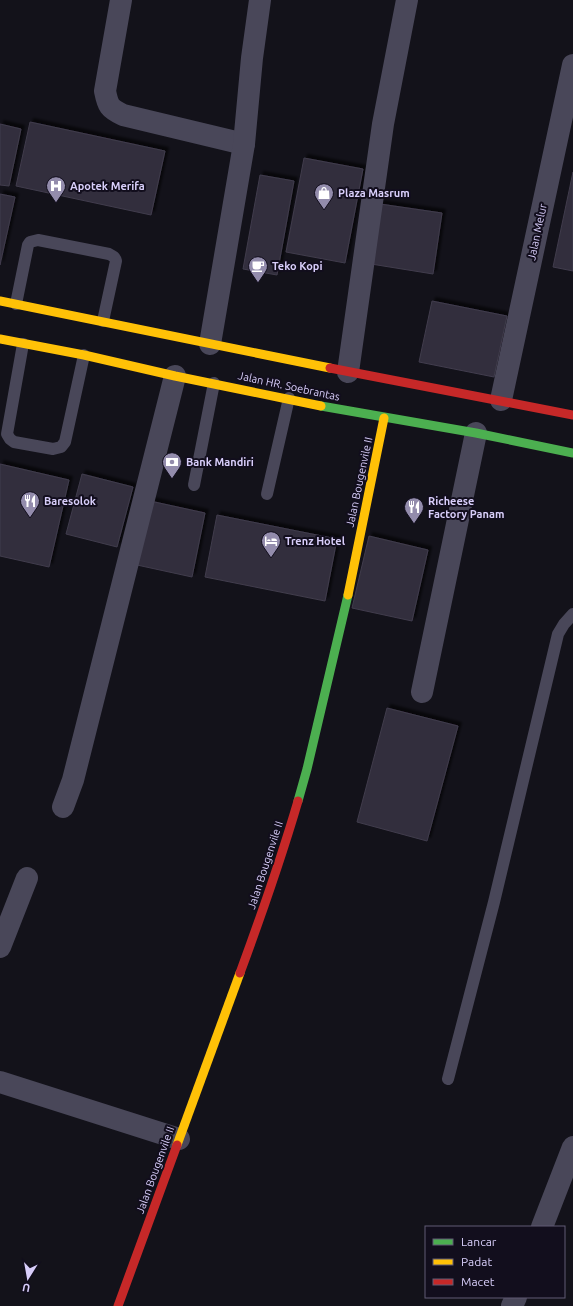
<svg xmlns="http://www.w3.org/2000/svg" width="573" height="1306" viewBox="0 0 573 1306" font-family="Ubuntu,sans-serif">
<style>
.building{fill:#322f3c;stroke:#413c4d;filter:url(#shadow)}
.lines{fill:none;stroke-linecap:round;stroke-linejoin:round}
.lane{stroke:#494759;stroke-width:12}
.street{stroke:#494759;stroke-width:22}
.fast{stroke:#4caf50;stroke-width:9}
.slow{stroke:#ffc107;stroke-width:9}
.jam{stroke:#c62828;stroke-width:9}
.labels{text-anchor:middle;stroke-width:4;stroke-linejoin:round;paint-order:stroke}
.poi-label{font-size:11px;font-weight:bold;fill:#d8cefa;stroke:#120e1d;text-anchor:start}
.street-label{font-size:11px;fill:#d8cefa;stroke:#120e1d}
</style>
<defs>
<filter id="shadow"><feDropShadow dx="3.5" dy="-3.5" stdDeviation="1" flood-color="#0009"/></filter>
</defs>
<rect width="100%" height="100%" fill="#13121a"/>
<g class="building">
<path d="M30 122 165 151 151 215 16 186Z"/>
<path d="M0 124 21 129 9 186 0 185Z"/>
<path d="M304 158 363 169 345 263 286 252Z"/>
<path d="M573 172V271L553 267Z"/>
<path d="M260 175 294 181 277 275 243 269Z"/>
<path d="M0 194 15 197 0 265Z"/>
<path d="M380 204 442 213 433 274 371 264Z"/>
<path d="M432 301 507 316 494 377 419 362Z"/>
<path d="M0 464 69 480 49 567 0 556Z"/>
<path d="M82 474 133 487 117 547 66 534Z"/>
<path d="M150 501 205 513 192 577 137 565Z"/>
<path d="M217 515 337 539 325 601 205 577Z"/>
<path d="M369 536 428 550 412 621 352 608Z"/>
<path d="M387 708 458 726 427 841 357 822Z"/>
</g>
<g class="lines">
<g class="lane">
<path d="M16 304 28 245 30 242 38 240 109 254C113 256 115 257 116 261L103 321"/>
<path d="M23 344 7 434 10 439 14 442 53 449 61 447 65 442 84 355"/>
<path d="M194 485 214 383"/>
<path d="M267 494 289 398"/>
<path d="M448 1079 494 902 558 634 564 624 573 614"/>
</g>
<g class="street">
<path d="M121 0 105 91C108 106 109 108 123 115L244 144"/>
<path d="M210 344 244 144 252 58 260 0"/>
<path d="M348 372 383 124 407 0"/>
<path d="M501 400 573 65"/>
<path d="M422 692 476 433"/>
<path d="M63 807 73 780 175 376"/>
<path d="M0 947 27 878"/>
<path d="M0 1082 179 1139"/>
<path d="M542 1227 573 1147"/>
<path d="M512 1306 516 1297"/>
</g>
<g class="fast">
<path d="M321 406 476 433 573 453"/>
<path d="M298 801 307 769 348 595"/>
</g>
<g class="slow">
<path d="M0 301 330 368"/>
<path d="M0 339 84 355 175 376 321 406"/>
<path d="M348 595 384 418"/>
<path d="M177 1145 240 973"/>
</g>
<g class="jam">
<path d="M330 368 573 415"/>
<path d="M240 973C261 916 281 859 298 801"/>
<path d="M118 1306 177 1145"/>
</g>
</g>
<defs>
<g id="hospital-pin" transform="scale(1)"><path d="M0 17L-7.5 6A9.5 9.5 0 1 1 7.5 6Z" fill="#938cac" stroke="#120e1d"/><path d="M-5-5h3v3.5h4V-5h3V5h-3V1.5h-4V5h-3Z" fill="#fff"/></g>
<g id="shop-pin" transform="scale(1)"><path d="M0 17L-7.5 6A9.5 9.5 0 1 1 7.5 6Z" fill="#938cac" stroke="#120e1d"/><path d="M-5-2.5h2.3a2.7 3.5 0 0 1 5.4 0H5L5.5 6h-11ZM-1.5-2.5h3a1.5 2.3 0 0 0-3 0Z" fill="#fff"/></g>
<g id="cafe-pin" transform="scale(1)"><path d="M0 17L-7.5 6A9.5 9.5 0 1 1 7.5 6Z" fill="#938cac" stroke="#120e1d"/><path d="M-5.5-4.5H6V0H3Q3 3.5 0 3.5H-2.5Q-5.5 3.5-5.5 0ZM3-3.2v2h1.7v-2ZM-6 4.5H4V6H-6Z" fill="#fff"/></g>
<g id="bank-pin" transform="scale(1)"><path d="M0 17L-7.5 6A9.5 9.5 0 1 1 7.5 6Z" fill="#938cac" stroke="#120e1d"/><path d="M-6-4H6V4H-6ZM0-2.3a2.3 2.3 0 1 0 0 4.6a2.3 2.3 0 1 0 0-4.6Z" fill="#fff"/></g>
<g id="restaurant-pin" transform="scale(1)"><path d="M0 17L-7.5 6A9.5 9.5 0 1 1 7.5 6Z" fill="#938cac" stroke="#120e1d"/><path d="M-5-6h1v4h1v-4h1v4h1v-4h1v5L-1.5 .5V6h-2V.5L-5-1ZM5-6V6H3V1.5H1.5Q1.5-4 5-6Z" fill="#fff"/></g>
<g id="hotel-pin" transform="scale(1)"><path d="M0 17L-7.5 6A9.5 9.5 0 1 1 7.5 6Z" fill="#938cac" stroke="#120e1d"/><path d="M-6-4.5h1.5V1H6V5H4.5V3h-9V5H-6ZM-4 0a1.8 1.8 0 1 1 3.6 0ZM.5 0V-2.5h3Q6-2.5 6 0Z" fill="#fff"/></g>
</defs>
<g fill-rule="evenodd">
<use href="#hospital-pin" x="56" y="186"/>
<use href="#shop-pin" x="324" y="193"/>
<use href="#cafe-pin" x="258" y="266"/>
<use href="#bank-pin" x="172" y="462"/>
<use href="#restaurant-pin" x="30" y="501"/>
<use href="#restaurant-pin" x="414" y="507"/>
<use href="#hotel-pin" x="271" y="541"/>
</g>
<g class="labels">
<g class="poi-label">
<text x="70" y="190">Apotek Merifa</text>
<text x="338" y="197">Plaza Masrum</text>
<text x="272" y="270">Teko Kopi</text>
<text x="186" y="466">Bank Mandiri</text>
<text x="44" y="505">Baresolok</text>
<text x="428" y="505">Richeese<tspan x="428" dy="13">Factory Panam</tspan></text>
<text x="285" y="545">Trenz Hotel</text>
</g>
<g class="street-label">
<text transform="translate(537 232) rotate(-78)" y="4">Jalan Melur</text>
<text transform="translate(289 386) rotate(12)" y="4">Jalan HR. Soebrantas</text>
<text transform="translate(359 482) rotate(-78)" y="4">Jalan Bougenvile II</text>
<text transform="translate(265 865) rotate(-72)" y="4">Jalan Bougenvile II</text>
<text transform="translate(155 1170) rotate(-70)" y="4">Jalan Bougenvile II</text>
</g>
</g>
<rect x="425" y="1226" width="140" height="72" fill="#120e1d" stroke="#615b75"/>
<rect x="433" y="1239" width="20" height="6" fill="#4caf50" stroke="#615b75"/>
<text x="461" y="1246" font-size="12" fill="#d8cefa">Lancar</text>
<rect x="433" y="1259" width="20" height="6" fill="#ffc107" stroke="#615b75"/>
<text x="461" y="1266" font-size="12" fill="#d8cefa">Padat</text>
<rect x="433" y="1279" width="20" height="6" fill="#c62828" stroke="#615b75"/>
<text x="461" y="1286" font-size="12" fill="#d8cefa">Macet</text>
<g transform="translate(28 1278) rotate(191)" stroke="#120e1d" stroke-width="3" paint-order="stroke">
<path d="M0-3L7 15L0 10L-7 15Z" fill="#d8cefa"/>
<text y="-6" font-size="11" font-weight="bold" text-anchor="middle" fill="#d8cefa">U</text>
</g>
</svg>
